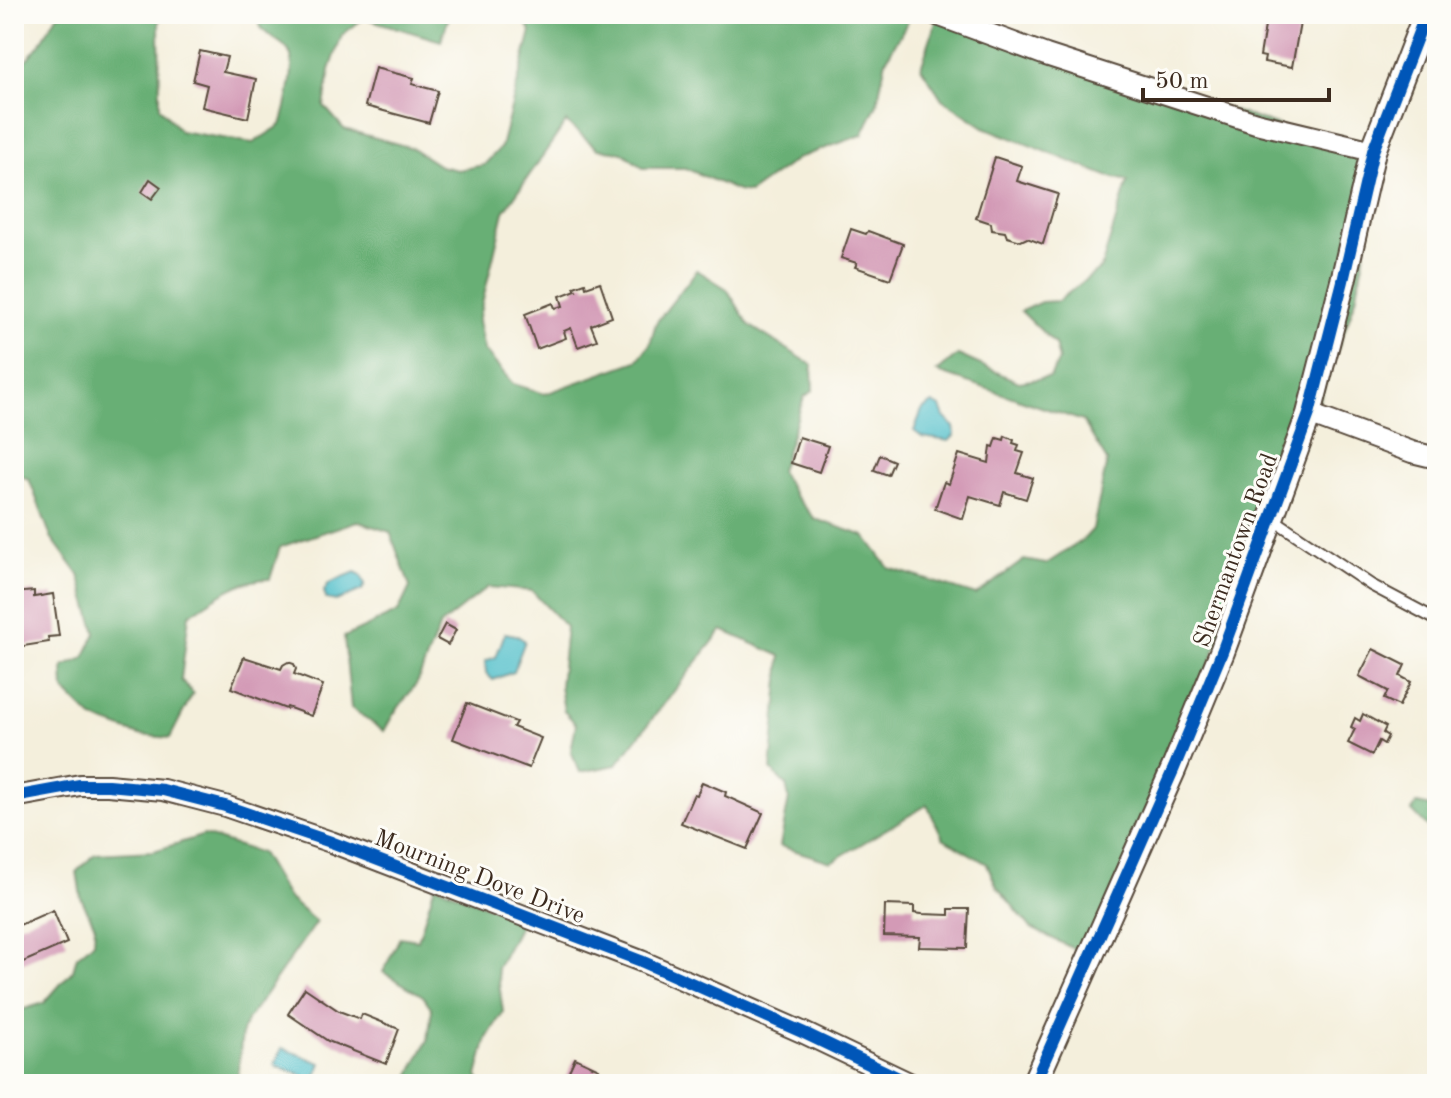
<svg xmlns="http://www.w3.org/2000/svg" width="1451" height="1098" viewBox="0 0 1451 1098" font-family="'Old Standard TT',serif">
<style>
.forest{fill:#67af75;stroke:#516c4a;stroke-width:2}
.water{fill:#53c0cb;stroke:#477574;stroke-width:2}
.building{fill:#d39ab6}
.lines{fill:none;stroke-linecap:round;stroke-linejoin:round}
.service-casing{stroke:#57483a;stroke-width:14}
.minor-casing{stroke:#57483a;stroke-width:24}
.tertiary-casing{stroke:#57483a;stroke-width:28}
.service{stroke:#fff;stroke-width:10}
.minor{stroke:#fff;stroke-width:20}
.tertiary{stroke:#fff;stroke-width:24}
.cycleway-casing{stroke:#fdfcf7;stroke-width:17}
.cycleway{stroke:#0057b8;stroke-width:12}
.labels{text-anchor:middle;stroke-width:6;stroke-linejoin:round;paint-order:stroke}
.street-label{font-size:24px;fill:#3b2a1e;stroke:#fdfcf7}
</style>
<rect width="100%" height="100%" fill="#fdfcf7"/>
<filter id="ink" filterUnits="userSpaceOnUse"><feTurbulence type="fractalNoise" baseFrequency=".0125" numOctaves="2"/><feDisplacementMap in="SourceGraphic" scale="16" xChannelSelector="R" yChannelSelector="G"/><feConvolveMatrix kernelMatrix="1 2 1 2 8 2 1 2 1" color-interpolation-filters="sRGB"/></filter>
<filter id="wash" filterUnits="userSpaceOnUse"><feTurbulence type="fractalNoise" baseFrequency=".006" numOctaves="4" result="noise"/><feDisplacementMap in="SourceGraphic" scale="32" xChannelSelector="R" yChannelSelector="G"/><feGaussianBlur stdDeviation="1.8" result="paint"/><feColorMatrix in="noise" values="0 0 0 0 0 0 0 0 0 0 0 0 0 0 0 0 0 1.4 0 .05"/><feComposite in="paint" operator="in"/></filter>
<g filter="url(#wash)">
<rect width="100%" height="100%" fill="#f4efdc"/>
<g class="forest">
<path d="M58 14H161L159 22 160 107 180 131 253 143 281 125C286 110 295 70 291 56 285 37 255 38 259 14H450L441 41 364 18 342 35 330 70 324 106 344 129 412 148 440 166 458 170 484 165 501 147 531 31 519 14H912L886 60 877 104 862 135 798 158 749 193 738 191 685 168H643L622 152 598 149 566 122 504 212 478 321 484 350 513 384 545 394 637 361 650 344 656 323 697 270 727 289 749 325 812 365 813 391 804 397 780 471 795 496 815 519 865 536 889 568 976 595 1024 560 1046 564 1083 540 1093 529 1107 461 1083 421 937 372 958 355 1019 382 1050 377 1059 360 1055 344 1021 311 1041 302 1058 301 1101 268 1128 181 1107 176 984 127 942 99 921 67 938 16 1382 159 1356 299 1319 401 1088 956 1031 928 997 887 987 864 943 838 927 805 831 862 780 846 789 798 786 785 771 770 781 656 722 630 616 765 580 772 571 751 576 724 564 711 560 686 566 627 532 591 488 587 440 625 417 683 393 715 384 731 351 708 344 637 398 612 410 587 390 532 357 521 280 547 270 579C239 579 214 598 189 615L181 680 193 693 170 738 139 735 92 718 64 690 63 667 84 658 96 633 79 575 51 537 29 479 14 474V65H22L40 44Z"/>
<path d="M1417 804 1437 808V837L1412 811Z"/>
<path d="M204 835 261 853 287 897 316 922 246 1022 242 1032 237 1084H14V1012L44 1003 73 970 77 956 94 942 95 926 81 898 77 871 95 854 154 851Z"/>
<path d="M435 885 522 920 497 968 503 1012 487 1038 477 1076 481 1084H405L428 1040 432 1009 423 996 383 972 400 937 418 940Z"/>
</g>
<g class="water">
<path d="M933 403 940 407 944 417 954 427 955 435 949 441 922 437 914 431 922 410Z"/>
<path d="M355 572 361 575 365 584 362 590 336 601 326 599 324 591 329 583Z"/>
<path d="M505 633 516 635 525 641 513 672 493 680 486 673 485 661 496 657Z"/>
<path d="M282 1048 321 1063 314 1080 275 1065Z"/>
</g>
<g id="blocks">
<g class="building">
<path d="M1261 14H1292L1290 21 1300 23 1292 67 1264 62 1265 57 1260 56 1266 20 1260 19Z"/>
<path d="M200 51 227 57 223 72 256 79 248 118 202 107 207 85 193 81Z"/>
<path d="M375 68 414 78 412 84 438 91 429 123 365 106Z"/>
<path d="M995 157 1022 166 1017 181 1058 194 1043 244 1027 238 1021 241 1007 237 1005 232 992 230 991 223 976 218Z"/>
<path d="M150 179 161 187 152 199 142 192Z"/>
<path d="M851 229 866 234 868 231 903 244 890 279 855 267 857 263 841 258Z"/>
<path d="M600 282 612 317 591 325 597 340 578 347 571 328 564 331 566 338 537 349 525 314 553 303 555 308 563 306 560 296 576 290 574 287 585 283 586 287Z"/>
<path d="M1005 436 1014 440 1013 443 1019 445 1017 451 1024 453 1017 473 1033 478 1026 499 1004 492 1000 505 970 496 963 519 935 509 944 482 949 484 959 454 989 463 991 446 994 447 997 438 1004 440Z"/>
<path d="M799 437 828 446 819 472 791 463Z"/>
<path d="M880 455 894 461 888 475 874 470Z"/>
<path d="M34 591V597L53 594 59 636 48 637 49 642 17 647 18 656 14 657V593Z"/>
<path d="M445 624 456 630 448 645 437 639Z"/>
<path d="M1373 649 1405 665 1400 676 1411 682 1399 706 1384 699 1388 691 1359 676Z"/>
<path d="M244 657 281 669 283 665 288 662 294 664 296 669 294 674 323 685 311 716 287 707 286 709 231 688Z"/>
<path d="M467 703 516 722 513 727 541 738 529 768 453 739Z"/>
<path d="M1363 714 1386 727 1383 733 1388 736 1384 744 1379 741 1372 755 1348 743 1355 729 1351 727 1355 718 1360 721Z"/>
<path d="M702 782 726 792 725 796 763 813 747 849 681 823 694 794 697 795Z"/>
<path d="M885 905 914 906V913L922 914 949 915V909H969L967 948 919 947 920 937 884 936Z"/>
<path d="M53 910 67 943 14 966V932L18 930 17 926Z"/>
<path d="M305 988 339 1011 360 1019 362 1014 399 1029 386 1064 328 1041 288 1014Z"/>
<path d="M575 1058 599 1069 596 1075 617 1084H563Z"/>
</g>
</g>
</g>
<g filter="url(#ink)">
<use href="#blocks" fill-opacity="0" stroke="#57483a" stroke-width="2"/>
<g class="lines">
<g class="service-casing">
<path id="service" d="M1273 519 1371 585 1437 620"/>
</g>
<g class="minor-casing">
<g id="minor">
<path d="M935 14 1046 55 1256 123 1373 151"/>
<path d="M1309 414 1412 452 1437 458"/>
<path d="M14 797 80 785H108L163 790 225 806 331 842 641 961 802 1032 911 1084"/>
</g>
</g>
<g class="tertiary-casing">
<path id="tertiary" d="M1034 1084 1174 768 1222 652 1271 518 1309 414 1343 281 1373 151 1426 14"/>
</g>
<use href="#service" class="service"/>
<use href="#minor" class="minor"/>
<use href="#tertiary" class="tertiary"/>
<g class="cycleway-casing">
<g id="cycleway">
<path d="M14 797 80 785H108L163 790 225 806 331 842 641 961 802 1032 911 1084"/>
<path d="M1034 1084 1174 768 1222 652 1271 518 1309 414 1343 281 1373 151 1426 14"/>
</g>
</g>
<use href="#cycleway" class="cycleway"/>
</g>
</g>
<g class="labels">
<g class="street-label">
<text transform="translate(1235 550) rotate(-70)" y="8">Shermantown Road</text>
<text transform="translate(480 876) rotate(21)" y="8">Mourning Dove Drive</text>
</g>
</g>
<rect width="1451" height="1098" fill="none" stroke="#fdfcf7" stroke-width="48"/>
<path d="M1143 88v12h186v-12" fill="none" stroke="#3b2a1e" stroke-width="4"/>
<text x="1155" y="88" font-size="24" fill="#3b2a1e" stroke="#fdfcf7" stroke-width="6" paint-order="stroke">50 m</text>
</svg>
